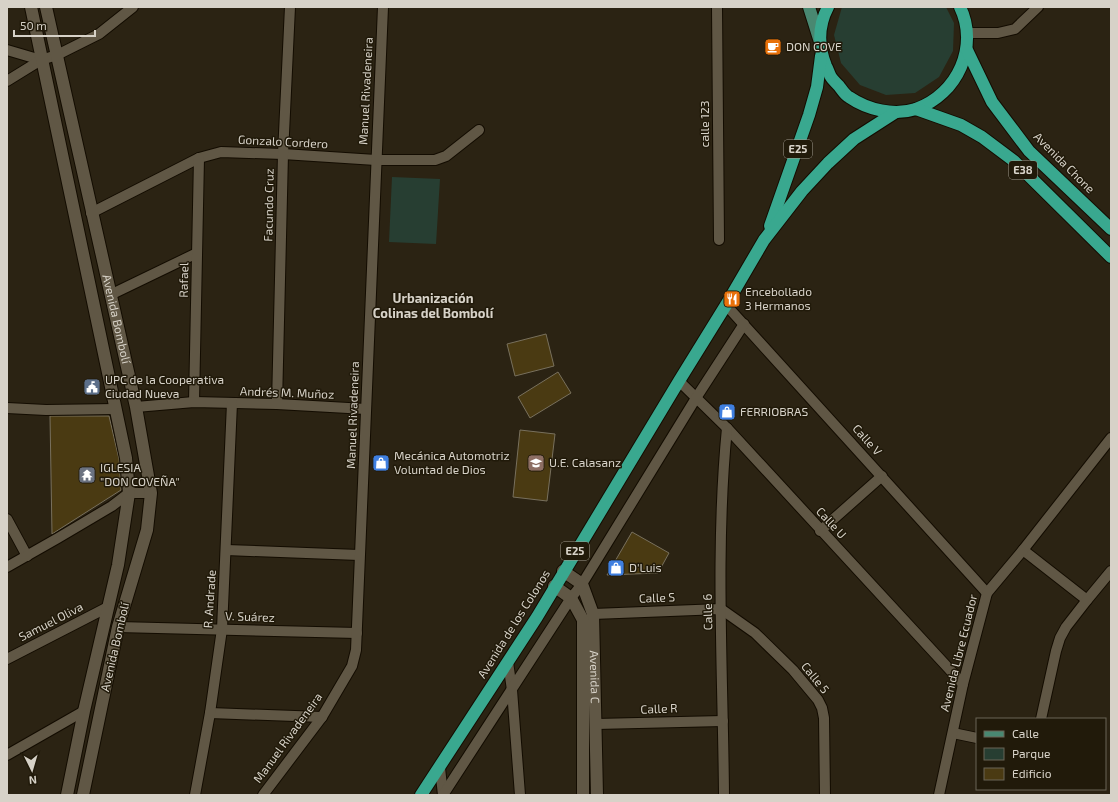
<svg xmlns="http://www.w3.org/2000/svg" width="1118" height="802" viewBox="0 0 1118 802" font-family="'Exo 2',sans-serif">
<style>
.green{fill:#273e32}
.building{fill:#4a3a12;stroke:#78705d}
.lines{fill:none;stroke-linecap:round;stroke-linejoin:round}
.street-casing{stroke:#130c01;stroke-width:12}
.secondary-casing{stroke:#130c01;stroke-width:14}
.primary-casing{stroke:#130c01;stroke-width:14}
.highway-casing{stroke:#130c01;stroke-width:14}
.street{stroke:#605745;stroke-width:10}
.secondary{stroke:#605745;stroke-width:12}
.primary{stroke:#498871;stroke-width:12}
.highway{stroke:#39a88f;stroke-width:12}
.labels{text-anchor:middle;stroke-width:3;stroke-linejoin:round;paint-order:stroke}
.shield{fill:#211a0a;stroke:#a09b8f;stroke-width:1}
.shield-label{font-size:11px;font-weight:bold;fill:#d7d2c8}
.poi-label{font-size:12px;fill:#d7d2c8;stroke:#211a0a;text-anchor:start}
.street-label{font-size:12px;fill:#d7d2c8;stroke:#211a0a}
.neighbourhood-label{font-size:13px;font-weight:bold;fill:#d7d2c8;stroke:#211a0a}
</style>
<rect width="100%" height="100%" fill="#2b2313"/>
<g class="green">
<path d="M842 7H946L954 23 953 51 939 77 915 93 886 95 860 85 841 63 834 35Z"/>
<path d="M392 177 440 179 436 244 389 242Z"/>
</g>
<g class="building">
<path d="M546 334 554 366 515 376 507 344Z"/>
<path d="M558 372 571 393 530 418 518 397Z"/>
<path d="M50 416H109L119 459 121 490 52 534Z"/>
<path d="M520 430 555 434 547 501 513 497Z"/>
<path d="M632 532 669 553 658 573 607 575Z"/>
</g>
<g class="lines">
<g class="street-casing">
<g id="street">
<path d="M717 7 719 240"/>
<path d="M967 33H998L1015 29 1038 7"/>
<path d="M7 50 41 60"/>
<path d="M7 81 41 60 57 55 99 34 133 7"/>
<path d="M91 213 199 158 221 152 283 154 376 160H435L446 156 479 130"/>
<path d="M110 295 197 253"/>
<path d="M726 305 987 593"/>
<path d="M679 381 727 428 963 684"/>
<path d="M194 402 199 158"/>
<path d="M277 404 283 154 290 7"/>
<path d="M136 407 194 402 277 404 366 409"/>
<path d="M7 408 46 410 116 409"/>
<path d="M7 519 27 556"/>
<path d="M820 531 882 476"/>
<path d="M226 550 359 555"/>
<path d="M1023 550 1087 600"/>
<path d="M7 567 58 538 112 506 129 493H151"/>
<path d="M593 614 721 609 755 633 793 670 818 700 822 708 824 718 825 795"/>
<path d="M118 627 357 633"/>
<path d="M7 659 108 607"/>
<path d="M508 662 512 690 520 795"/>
<path d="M210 713 322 717"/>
<path d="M1041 719 1056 651 1060 638 1066 627 1087 600 1111 571"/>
<path d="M596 724 723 721"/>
<path d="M953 733 977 738"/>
<path d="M7 755 84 711"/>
<path d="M440 768 443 795"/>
<path d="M195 795 210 713 222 629 232 403"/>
<path d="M263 795 322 717 352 666 356 650 383 7"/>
<path d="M443 795 571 598 582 584 696 398 744 324"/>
<path d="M724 795C723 673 715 550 727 428"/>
<path d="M939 795 963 684 987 593 1023 550 1111 438"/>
</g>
</g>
<g class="secondary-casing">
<g id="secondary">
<path d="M31 7 126 458 129 493 118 565 84 711 67 795"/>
<path id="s1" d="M46 7 136 407 151 493 147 530 118 627 83 795"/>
<path id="s2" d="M563 571 582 584 593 614 597 795"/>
<path d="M554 586 571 598 583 620V795"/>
</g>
</g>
<g class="primary-casing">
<path id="primary" d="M809 7 820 42"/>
</g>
<g class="highway-casing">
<g id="highway">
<path d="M828 7C818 26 818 46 826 66 828 69 829 74 831 77 833 80 836 83 839 86 842 90 845 95 849 97 868 110 894 116 916 109 958 94 979 46 960 7"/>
<path d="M967 50 992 102 1029 151 1111 229"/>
<path d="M916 109 961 125 982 137 1014 161 1111 257"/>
<path d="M770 226 809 115 817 87 821 56"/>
<path d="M421 795 537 617 679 381 726 305 764 240 802 191 828 163 854 139 896 112"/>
</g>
</g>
<use href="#street" class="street"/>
<use href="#secondary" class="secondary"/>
<use href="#primary" class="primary"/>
<use href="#highway" class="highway"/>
</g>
<defs>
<g id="cafe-square" transform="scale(0.9)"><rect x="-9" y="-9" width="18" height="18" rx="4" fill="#e8710a" stroke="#211a0a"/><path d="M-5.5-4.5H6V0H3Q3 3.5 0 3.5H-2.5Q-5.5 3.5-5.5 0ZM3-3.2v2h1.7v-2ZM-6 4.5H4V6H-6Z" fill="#fff"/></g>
<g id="restaurant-square" transform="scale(0.9)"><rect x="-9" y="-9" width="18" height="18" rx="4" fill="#e8710a" stroke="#211a0a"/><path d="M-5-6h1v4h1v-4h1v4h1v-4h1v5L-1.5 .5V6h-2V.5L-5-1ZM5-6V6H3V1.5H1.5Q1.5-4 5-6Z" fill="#fff"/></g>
<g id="civic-square" transform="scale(0.9)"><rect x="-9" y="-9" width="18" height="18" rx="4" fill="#5c6f8a" stroke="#211a0a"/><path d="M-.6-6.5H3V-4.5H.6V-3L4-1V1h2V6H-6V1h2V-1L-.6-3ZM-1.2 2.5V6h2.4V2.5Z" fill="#fff"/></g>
<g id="shop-square" transform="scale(0.9)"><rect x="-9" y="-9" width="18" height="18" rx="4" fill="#3f7fe0" stroke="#211a0a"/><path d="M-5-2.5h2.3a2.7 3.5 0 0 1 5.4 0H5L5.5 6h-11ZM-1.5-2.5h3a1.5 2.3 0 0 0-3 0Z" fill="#fff"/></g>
<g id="school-square" transform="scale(0.9)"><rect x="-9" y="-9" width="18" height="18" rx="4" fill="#8d6e63" stroke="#211a0a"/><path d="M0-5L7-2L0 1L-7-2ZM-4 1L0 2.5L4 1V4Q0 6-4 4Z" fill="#fff"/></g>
<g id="temple-square" transform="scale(0.9)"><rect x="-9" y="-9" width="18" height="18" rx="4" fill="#6b7280" stroke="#211a0a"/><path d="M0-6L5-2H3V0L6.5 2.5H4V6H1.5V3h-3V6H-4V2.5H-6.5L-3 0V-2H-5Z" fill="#fff"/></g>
</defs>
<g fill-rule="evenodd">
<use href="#cafe-square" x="773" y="47"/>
<use href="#restaurant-square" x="732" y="299"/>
<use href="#civic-square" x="92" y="387"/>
<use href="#shop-square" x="727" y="412"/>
<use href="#shop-square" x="381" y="463"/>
<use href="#school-square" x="536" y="463"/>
<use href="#temple-square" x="87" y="475"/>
<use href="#shop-square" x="616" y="568"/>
</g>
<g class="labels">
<g class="shield">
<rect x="784" y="140" width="28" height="18" rx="3"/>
<rect x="1009" y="161" width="28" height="18" rx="3"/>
<rect x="561" y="542" width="28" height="18" rx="3"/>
</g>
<g class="shield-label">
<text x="798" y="153">E25</text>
<text x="1023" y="174">E38</text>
<text x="575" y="555">E25</text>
</g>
<g class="poi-label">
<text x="786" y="51">DON COVE</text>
<text x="745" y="296">Encebollado<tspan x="745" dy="14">3 Hermanos</tspan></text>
<text x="105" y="384">UPC de la Cooperativa<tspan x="105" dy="14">Ciudad Nueva</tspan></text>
<text x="740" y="416">FERRIOBRAS</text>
<text x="394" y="460">Mecánica Automotriz<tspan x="394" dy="14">Voluntad de Dios</tspan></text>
<text x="549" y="467">U.E. Calasanz</text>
<text x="100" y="472">IGLESIA<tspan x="100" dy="14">"DON COVEÑA"</tspan></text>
<text x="629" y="572">D'Luis</text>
</g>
<g class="street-label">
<text transform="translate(366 91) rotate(-87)" y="4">Manuel Rivadeneira</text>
<text transform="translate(705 124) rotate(-90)" y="4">calle 123</text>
<text transform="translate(283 142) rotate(3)" y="4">Gonzalo Cordero</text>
<text transform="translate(1064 163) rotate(45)" y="4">Avenida Chone</text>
<text transform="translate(269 205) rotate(-89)" y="4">Facundo Cruz</text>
<text transform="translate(184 280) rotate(-89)" y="4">Rafael</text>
<text dy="4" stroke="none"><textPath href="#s1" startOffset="320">Avenida Bombolí</textPath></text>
<text transform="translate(287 393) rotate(2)" y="4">Andrés M. Muñoz</text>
<text transform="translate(353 415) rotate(-88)" y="4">Manuel Rivadeneira</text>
<text transform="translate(867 440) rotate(48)" y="4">Calle V</text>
<text transform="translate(831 523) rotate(47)" y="4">Calle U</text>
<text transform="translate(657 598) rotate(-2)" y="4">Calle S</text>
<text transform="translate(210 599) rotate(-86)" y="4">R. Andrade</text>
<text transform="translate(708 612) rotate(-91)" y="4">Calle 6</text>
<text transform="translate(250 617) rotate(2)" y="4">V. Suárez</text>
<text transform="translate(51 622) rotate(-27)" y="4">Samuel Oliva</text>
<text transform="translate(514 624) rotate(-58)" y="4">Avenida de los Colonos</text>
<text transform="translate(115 647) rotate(-77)" y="4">Avenida Bombolí</text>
<text transform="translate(959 653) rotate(-76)" y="4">Avenida Libre Ecuador</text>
<text dy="4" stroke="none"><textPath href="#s2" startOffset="118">Avenida C</textPath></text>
<text transform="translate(815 678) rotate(51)" y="4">Calle 5</text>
<text transform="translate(659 709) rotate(-2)" y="4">Calle R</text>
<text transform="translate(288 738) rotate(-54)" y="4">Manuel Rivadeneira</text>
</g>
<g class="neighbourhood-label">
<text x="433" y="303">Urbanización<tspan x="433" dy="15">Colinas del Bombolí</tspan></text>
</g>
</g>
<rect width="1118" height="802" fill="none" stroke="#d7d2c8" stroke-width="16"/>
<rect x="976" y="718" width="130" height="72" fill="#211a0a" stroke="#6a6456"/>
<rect x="984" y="731" width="20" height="6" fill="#498871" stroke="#6a6456"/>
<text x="1012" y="738" font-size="12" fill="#d7d2c8">Calle</text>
<rect x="984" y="748" width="20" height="12" fill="#273e32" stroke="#6a6456"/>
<text x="1012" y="758" font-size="12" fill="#d7d2c8">Parque</text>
<rect x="984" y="768" width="20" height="12" fill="#4a3a12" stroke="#6a6456"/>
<text x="1012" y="778" font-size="12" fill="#d7d2c8">Edificio</text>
<g transform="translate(32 770) rotate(175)" stroke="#211a0a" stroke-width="3" paint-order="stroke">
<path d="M0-3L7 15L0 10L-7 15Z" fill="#d7d2c8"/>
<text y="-6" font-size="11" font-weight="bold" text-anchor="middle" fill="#d7d2c8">N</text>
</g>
<path d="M14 30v6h81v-6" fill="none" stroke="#d7d2c8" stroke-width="2"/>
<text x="20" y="30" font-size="12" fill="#d7d2c8" stroke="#211a0a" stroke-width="3" paint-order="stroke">50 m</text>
</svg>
